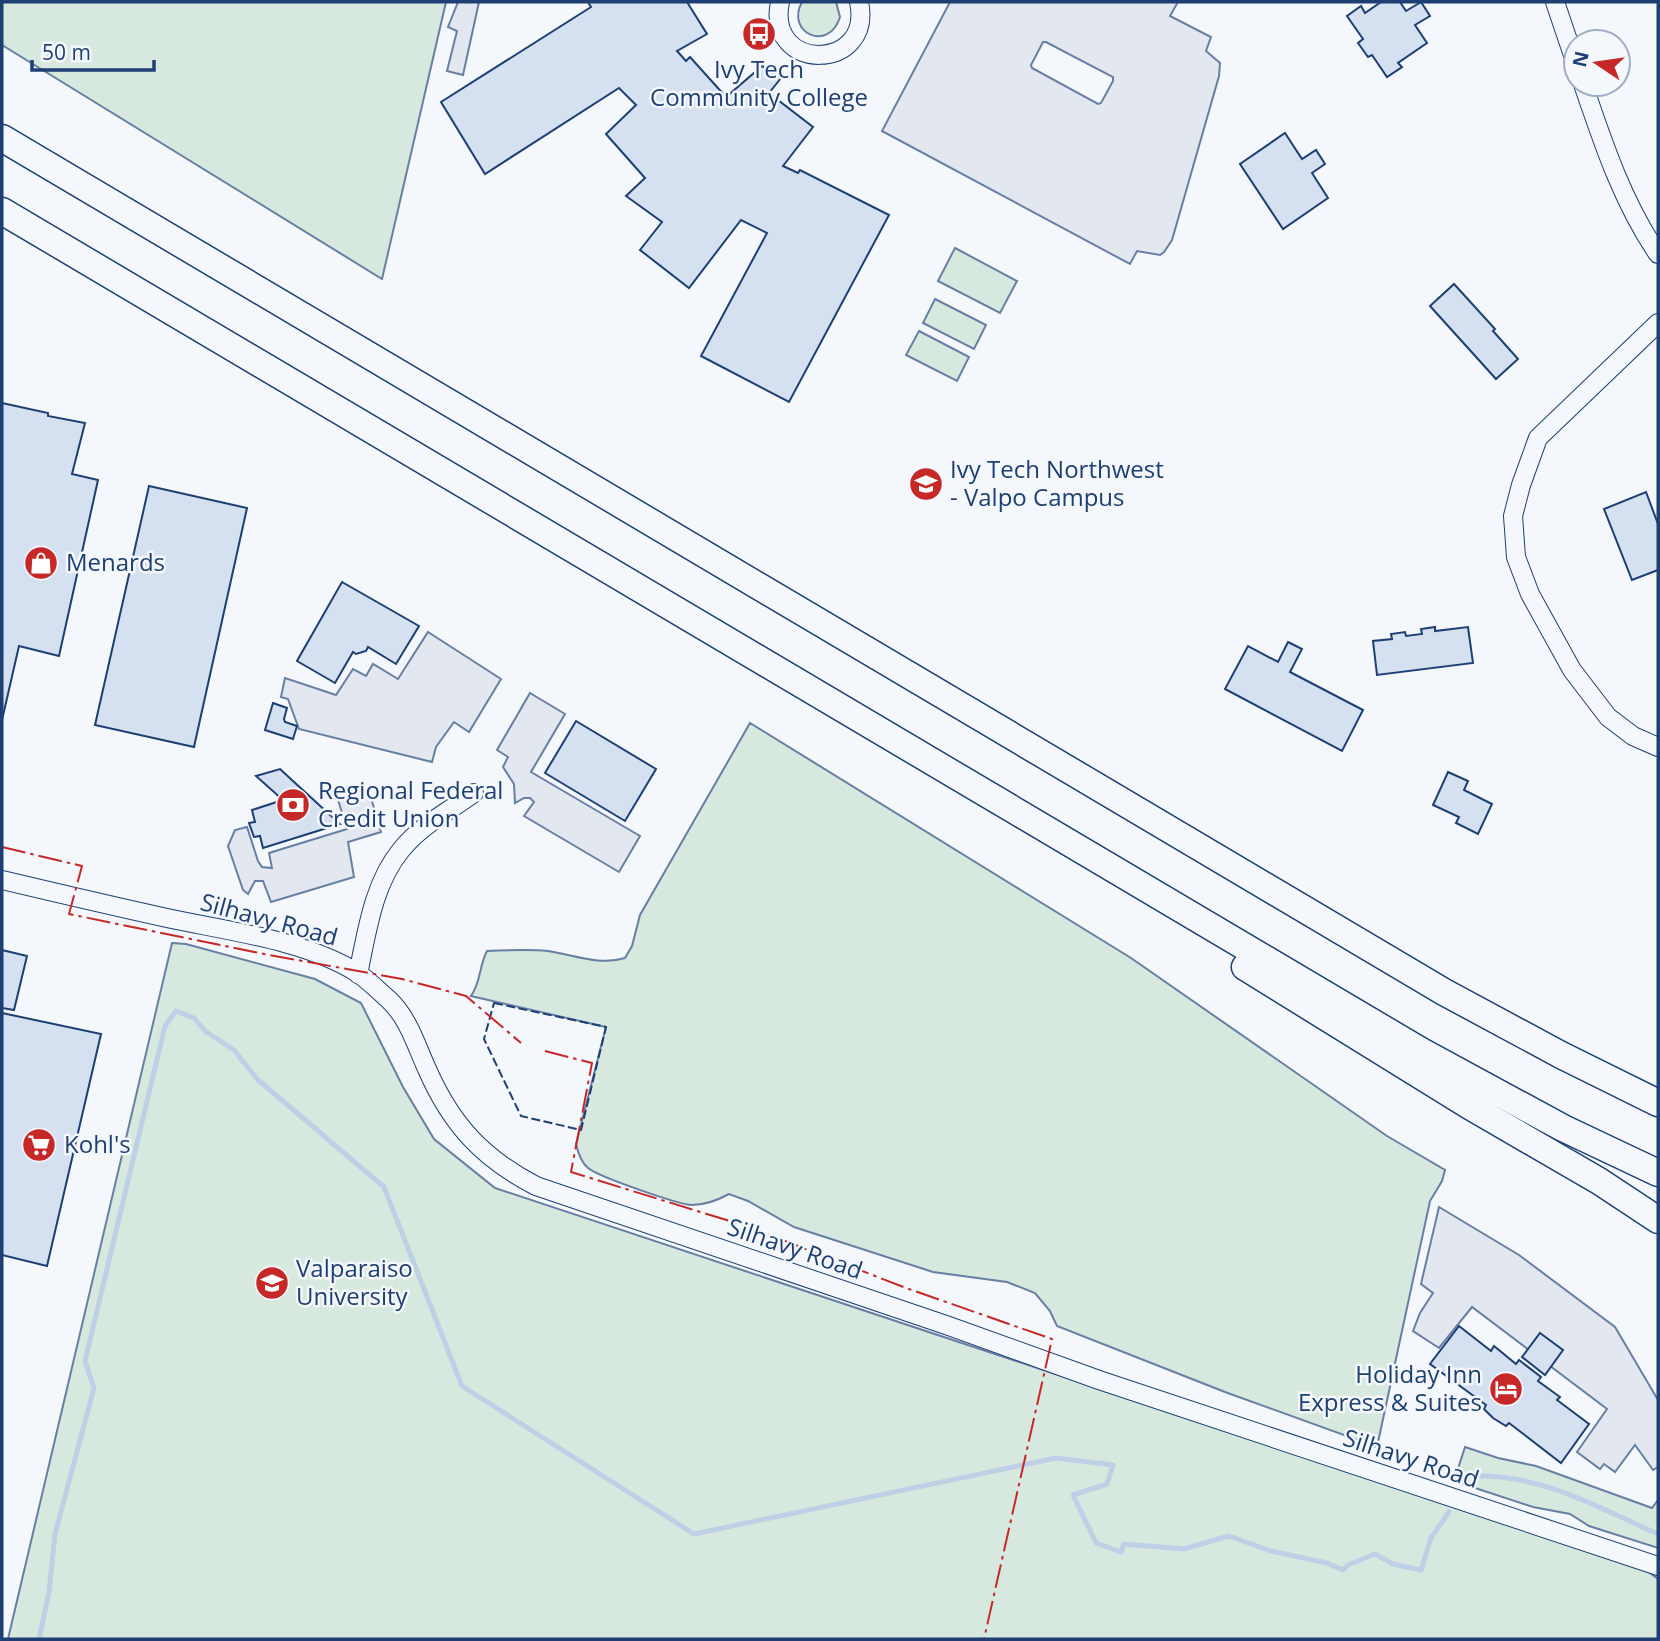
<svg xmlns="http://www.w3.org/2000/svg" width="1660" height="1641" viewBox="0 0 1660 1641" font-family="'Open Sans',sans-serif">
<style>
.green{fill:#d7e8df;stroke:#687fa3;stroke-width:2}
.parking{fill:#e3e8f0;stroke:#687fa3;stroke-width:2;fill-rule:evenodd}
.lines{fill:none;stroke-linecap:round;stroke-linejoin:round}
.stream{stroke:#bed0e5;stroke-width:5}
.building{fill:#d5e0f0;stroke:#1d3f73;stroke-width:2}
.minor-casing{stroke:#1d3f73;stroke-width:20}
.highway-casing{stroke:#1d3f73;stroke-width:29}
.minor{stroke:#f4f7fb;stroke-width:18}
.highway{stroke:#f4f7fb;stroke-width:26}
.fence{stroke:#1d3f73;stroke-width:2;stroke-dasharray:9 3.5;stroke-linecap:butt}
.power{stroke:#c62828;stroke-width:2;stroke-dasharray:24 5 3.5 5;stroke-linecap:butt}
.labels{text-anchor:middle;stroke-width:5;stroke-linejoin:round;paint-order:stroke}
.poi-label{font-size:24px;fill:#1d3f73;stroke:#f4f7fb;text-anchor:start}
.street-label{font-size:24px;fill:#1d3f73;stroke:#f4f7fb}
</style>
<rect width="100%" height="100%" fill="#f4f7fb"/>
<g class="green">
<path d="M2 2H446L382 279 2 45Z"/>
<path d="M802 2H836L840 17C829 53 785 33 802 2Z"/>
<path d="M955 248 1017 281 1000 313 938 281Z"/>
<path d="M935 299 986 325 974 349 923 323Z"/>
<path d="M919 331 969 357 957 381 906 355Z"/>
<path d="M750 723 1131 958 1387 1136 1445 1170 1442 1181 1430 1201 1377 1447 1225 1392 1057 1326 1050 1311 1035 1293 1007 1282 933 1272 794 1227 748 1201 729 1194C718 1200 705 1205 692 1205 680 1205 599 1177 588 1168 581 1162 578 1153 576 1144L606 1027 471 996C481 982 479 966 487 951 507 950 529 949 548 951 575 955 599 966 625 958L632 946 640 915Z"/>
<path d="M172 943 186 944 315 979 361 1003 403 1087 434 1139 495 1188 1646 1570 1658 1579V1639H8Z"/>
<path d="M1465 1447 1498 1458 1536 1466 1652 1508 1658 1500V1548L1589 1526 1570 1514 1533 1507 1454 1481Z"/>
</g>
<g class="parking">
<path d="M458 2H479L463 75 447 71 457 31 448 27Z"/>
<path d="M950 2H1178L1170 16 1211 37 1206 51 1220 63 1219 76 1172 240 1164 252 1160 255 1137 251 1130 264 882 131ZM1043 42H1046L1113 77V81L1101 103 1098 104 1032 68 1031 65Z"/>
<path d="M428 632 501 679 469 732 454 722 436 747 432 762 299 729 288 699 281 697 285 678 336 695 353 669 366 676 373 664 398 679Z"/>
<path d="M530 693 565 714 531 772 640 836 619 872 524 816 534 802 530 798H524L515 803 514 784 503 767 508 757 497 750Z"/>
<path d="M346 787 370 794 381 832 348 842 354 877 271 902 263 881H255L248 894 243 890 228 846 235 830 247 827 258 861 262 867 272 868 269 853 347 829 335 790Z"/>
<path d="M1439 1207 1519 1255 1615 1327 1658 1400V1467L1653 1470 1635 1445 1615 1472 1604 1464 1600 1469 1577 1452 1607 1409 1472 1307 1439 1348 1413 1331 1420 1313 1433 1293 1421 1284Z"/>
</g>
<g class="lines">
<g class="stream">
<path d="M1474 1481 1476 1476C1544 1475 1599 1508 1658 1534"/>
<path d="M39 1639 49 1592 55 1534 94 1388 85 1361 165 1026 176 1011 194 1018 205 1031 234 1050 257 1079 384 1187 462 1386 694 1534 1056 1458 1113 1465 1107 1484 1073 1495 1096 1543 1121 1552 1124 1544 1184 1549 1229 1536 1271 1551 1327 1563 1343 1570 1348 1565 1375 1554 1393 1564 1421 1570 1431 1538 1449 1512"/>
</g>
</g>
<g class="building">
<path d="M588 2H687L707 34 677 51 686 61 690 57 726 97 762 66 781 78 769 93 813 127 783 166 798 173 800 170 889 215 789 402 701 356 767 233 741 220 689 288 640 250 662 222 626 196 645 178 606 134 636 105 619 88 485 174 441 102 591 7Z"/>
<path d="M1381 2H1400L1406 11 1421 2 1430 16 1415 25 1427 43 1398 63 1402 67 1387 77 1372 55 1368 57 1358 43 1363 39 1347 16 1361 6 1365 13Z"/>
<path d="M1285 133 1302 159 1316 150 1325 164 1312 173 1328 198 1283 229 1240 164Z"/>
<path d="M1454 284 1495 329 1493 331 1518 359 1496 379 1430 306Z"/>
<path d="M2 403 48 413V416L85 423 72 474 98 480 59 656 19 646 2 720Z"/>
<path d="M149 486 247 508 194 747 95 725Z"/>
<path d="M1646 492 1658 524V570L1632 580 1604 509Z"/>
<path d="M342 582 419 626 396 664 368 647 366 651 356 654 353 652 335 683 297 661Z"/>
<path d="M1435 627V631L1468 627 1473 663 1377 675 1373 641 1392 639 1391 634 1405 632 1406 636 1422 634 1421 629Z"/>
<path d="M1288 642 1302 649 1290 672 1363 710 1342 751 1225 689 1248 646 1278 662Z"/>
<path d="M273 703 287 708 284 719 285 722 297 726 293 739 265 730Z"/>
<path d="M576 721 656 769 625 821 545 773Z"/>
<path d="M280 769 293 781 340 824 263 848 260 836 254 837 249 823 255 822 252 810 283 800 256 776Z"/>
<path d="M1448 772 1468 781 1464 790 1492 804 1478 834 1456 823 1459 817 1433 805Z"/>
<path d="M2 950 27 956 14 1010 2 1008Z"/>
<path d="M2 1013 101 1034 47 1266 2 1255Z"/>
<path d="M1459 1326 1491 1351 1494 1346 1516 1364 1519 1360 1541 1377 1538 1381 1560 1397 1557 1400 1589 1424 1561 1463 1509 1423 1506 1426 1493 1418 1484 1409 1486 1405 1430 1364Z"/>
<path d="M1540 1333 1563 1350 1545 1375 1522 1357Z"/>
</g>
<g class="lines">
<g class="minor-casing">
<g id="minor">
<path d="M780 2C765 73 874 72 859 2"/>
<path d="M1555 2 1576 64"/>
<path d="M1583 84C1603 143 1623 203 1658 254"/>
<path d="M1658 323 1538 438 1521 485 1513 516 1516 557 1530 594 1572 670 1608 717 1633 736 1658 747"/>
<path d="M2 880C57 893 112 906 167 918 227 931 304 940 356 972 367 979 378 990 388 999 408 1017 416 1045 427 1069 451 1124 482 1158 536 1186L946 1325 1099 1380 1658 1566"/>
<path d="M358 974C367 932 373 884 401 850 420 826 449 811 474 793"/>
</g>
</g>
<g class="highway-casing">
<g id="highway">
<path d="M2 138 1444 992 1561 1055 1658 1103"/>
<path d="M2 211 1421 1051 1563 1128 1658 1173"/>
<path d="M1245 967 1468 1105 1599 1181 1658 1220"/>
</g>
</g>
<use href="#minor" class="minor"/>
<use href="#highway" class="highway"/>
<path class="fence" d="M494 1003 606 1027 581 1130 521 1116 484 1039Z"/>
<g class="power">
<path d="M2 847 82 866 69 914 264 954 402 979 466 996 521 1043"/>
<path d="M545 1051 592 1063 571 1172 749 1227 906 1288 1052 1339 984 1639"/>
</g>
</g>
<defs>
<g id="bus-disc" transform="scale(1.75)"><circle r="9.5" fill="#c62828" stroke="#f4f7fb"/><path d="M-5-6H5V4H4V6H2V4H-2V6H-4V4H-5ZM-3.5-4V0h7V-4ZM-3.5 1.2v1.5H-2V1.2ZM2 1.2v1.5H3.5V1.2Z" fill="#fff"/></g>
<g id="university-disc" transform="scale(1.75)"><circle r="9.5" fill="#c62828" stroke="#f4f7fb"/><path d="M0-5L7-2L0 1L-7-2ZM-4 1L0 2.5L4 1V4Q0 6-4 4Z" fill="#fff"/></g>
<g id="shop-disc" transform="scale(1.75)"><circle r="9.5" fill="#c62828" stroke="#f4f7fb"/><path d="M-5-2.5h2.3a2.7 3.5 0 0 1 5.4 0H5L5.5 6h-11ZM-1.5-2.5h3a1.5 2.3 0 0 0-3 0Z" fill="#fff"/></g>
<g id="bank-disc" transform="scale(1.75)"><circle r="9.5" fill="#c62828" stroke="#f4f7fb"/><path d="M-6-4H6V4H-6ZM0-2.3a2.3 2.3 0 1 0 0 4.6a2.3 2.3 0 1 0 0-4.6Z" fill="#fff"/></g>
<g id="supermarket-disc" transform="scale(1.75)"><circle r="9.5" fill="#c62828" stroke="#f4f7fb"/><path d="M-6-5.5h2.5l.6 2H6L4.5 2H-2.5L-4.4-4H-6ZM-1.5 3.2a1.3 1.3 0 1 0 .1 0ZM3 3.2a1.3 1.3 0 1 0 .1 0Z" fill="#fff"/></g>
<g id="hotel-disc" transform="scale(1.75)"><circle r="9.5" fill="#c62828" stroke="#f4f7fb"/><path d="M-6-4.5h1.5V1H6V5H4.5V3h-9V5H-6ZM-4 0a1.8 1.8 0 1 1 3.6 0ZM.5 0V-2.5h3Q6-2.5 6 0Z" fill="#fff"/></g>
</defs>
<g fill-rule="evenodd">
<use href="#bus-disc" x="759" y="34"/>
<use href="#university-disc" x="926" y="484"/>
<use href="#shop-disc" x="41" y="563"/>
<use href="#bank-disc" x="293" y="805"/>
<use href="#supermarket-disc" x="39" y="1145"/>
<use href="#university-disc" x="272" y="1283"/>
<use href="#hotel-disc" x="1506" y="1389"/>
</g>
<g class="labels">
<g class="poi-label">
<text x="759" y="78" text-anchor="middle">Ivy Tech<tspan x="759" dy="28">Community College</tspan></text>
<text x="950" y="478">Ivy Tech Northwest<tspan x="950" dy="28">- Valpo Campus</tspan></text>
<text x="66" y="571">Menards</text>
<text x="318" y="799">Regional Federal<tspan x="318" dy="28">Credit Union</tspan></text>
<text x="64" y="1153">Kohl's</text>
<text x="296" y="1277">Valparaiso<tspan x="296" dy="28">University</tspan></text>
<text x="1482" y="1383" text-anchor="end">Holiday Inn<tspan x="1482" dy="28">Express &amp; Suites</tspan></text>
</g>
<g class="street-label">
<text transform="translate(269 920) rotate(15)" y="8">Silhavy Road</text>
<text transform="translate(795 1249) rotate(19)" y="8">Silhavy Road</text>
<text transform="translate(1411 1459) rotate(18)" y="8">Silhavy Road</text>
</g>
</g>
<rect width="1660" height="1641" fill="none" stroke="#1d3f73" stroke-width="7"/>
<g transform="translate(1597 63) rotate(283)"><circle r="33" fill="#f4f7fb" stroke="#9eadc5" stroke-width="2"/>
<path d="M0-5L12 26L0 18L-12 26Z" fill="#c62828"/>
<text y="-10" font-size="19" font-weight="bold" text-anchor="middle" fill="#1d3f73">N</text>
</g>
<path d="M32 60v10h122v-10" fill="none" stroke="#1d3f73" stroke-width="3.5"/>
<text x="42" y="60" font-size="21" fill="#1d3f73" stroke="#f4f7fb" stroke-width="5" paint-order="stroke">50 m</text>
</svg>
